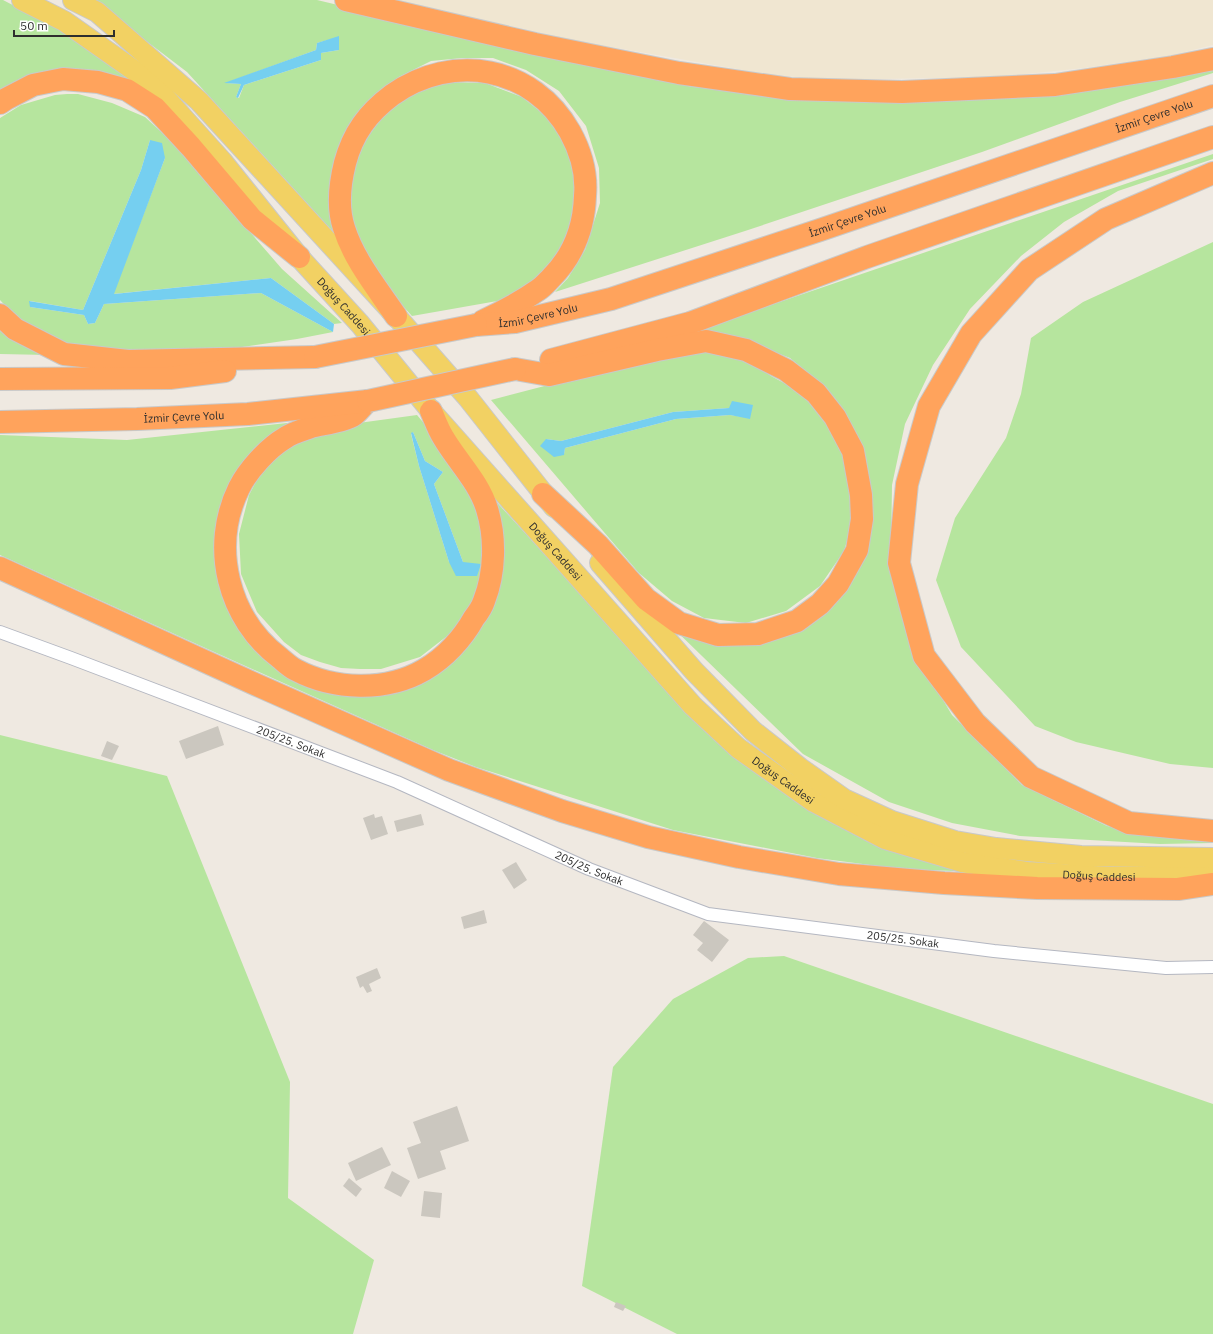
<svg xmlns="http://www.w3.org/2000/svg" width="1213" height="1334" viewBox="0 0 1213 1334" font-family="'IBM Plex Sans',sans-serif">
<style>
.education{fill:#f0e6d1}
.green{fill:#b6e59e;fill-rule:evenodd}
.water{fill:#75cff0}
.building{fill:#cbc7bf}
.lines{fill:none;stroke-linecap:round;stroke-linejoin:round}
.street-casing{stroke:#b4b7c1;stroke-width:14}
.primary-casing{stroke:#c9c9c9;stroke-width:22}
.highway-casing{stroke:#c9c9c9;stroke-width:24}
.street{stroke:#fff;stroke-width:12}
.primary{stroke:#f2d163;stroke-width:20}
.highway{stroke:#ffa35c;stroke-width:22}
.highway-bridge-casing{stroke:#c9c9c9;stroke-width:24;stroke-linecap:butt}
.highway-bridge{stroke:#ffa35c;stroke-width:22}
.labels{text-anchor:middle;stroke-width:3;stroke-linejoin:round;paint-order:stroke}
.street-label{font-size:11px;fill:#2e2e2e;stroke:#fff}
</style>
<rect width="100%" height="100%" fill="#efe9e1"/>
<path class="education" d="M397 0H1213V45L1173 55 1084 68 996 77 822 80 760 73 577 41Z"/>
<g class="green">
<path d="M0 0H3L72 36 144 89 0 91Z"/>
<path d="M90 0H317L577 62 693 87 913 103 987 98 1213 71V73L1120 102 982 152 745 231 555 292 568 278 585 250 600 203 599 168 586 126 559 91 526 70 493 58H462L431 61 399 77 369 100 345 135 338 237 187 72 99 5ZM339 37V50L321 53V60L244 85 239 98 236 97 241 84 226 83 316 50 317 43Z"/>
<path d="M446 82 485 83 522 97 552 121 571 153 579 189 576 225 536 286 503 300 412 316 391 293 371 263 353 228 349 190 358 152 379 119 409 95Z"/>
<path d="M67 94H78L112 103 145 117 173 143 282 269 342 323 334 324 271 278 113 294 165 158 150 140 141 170 83 310 30 301V307L84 315 88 324 95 323 104 304 261 293 333 332 297 339 208 352H112L58 342 20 321 0 300V118L21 105 55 95Z"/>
<path d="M1213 154V159L1118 191 1064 222 1021 256 970 309 933 365 905 424 892 485 891 549 919 660 952 715 1022 785 1107 826 1166 838 1213 840V843L1160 844 1020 836 952 823 889 802 803 754 667 622 723 640 827 609 871 492 854 429 824 386 790 358 739 338 683 335Z"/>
<path d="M1213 242V768L1170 764 1076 742 1035 726 961 647 936 580 955 518 1006 438 1021 394 1031 338 1083 302Z"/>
<path d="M0 320 48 355 0 354Z"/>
<path d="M719 351 744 357 771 376 808 396 837 428 856 510 844 551 820 586 786 611 746 623 704 618 672 601 639 573 491 400 652 358ZM729 408 750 418 730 415 676 419 565 448 564 454 546 439 561 441 673 412Z"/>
<path d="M417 415 433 434 454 465 482 518 485 559 474 598 464 615 451 633 420 657 381 669H360L341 668 320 662 301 655 284 642 257 612 241 574 239 534 249 495 258 478 272 461 288 447 344 425ZM413 432 425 461 443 472 434 484 463 562H449L419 466 411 434Z"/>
<path d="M287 423 286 429 253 454 221 569 292 671 404 682 486 614 491 496 589 603 728 748 981 872 901 869 817 858 673 830 476 767 433 750 201 646 0 555V435L127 440Z"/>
<path d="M0 735 167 776 290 1082 288 1198 374 1260 353 1334H0Z"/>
<path d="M784 956 1213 1104V1334H677L582 1286 613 1067 673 999 748 958Z"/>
</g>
<g class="water">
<path d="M339 36V50L321 53V60L244 85 238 98 236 97 241 84 224 83 316 50 317 43Z"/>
<path d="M150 140 162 143 165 158 114 294 271 278 334 324 333 332 261 293 104 304 95 323 88 324 84 315 30 307 29 301 83 310 141 170Z"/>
<path d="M732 401 753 405 750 419 730 415 676 419 565 448 564 455 554 457 540 446 546 439 561 441 673 412 729 408Z"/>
<path d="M413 432 425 461 443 472 434 484 463 562 481 564 477 576H456L449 562 419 466 411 433Z"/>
</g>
<g class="building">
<path d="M218 726 224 745 186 759 179 741Z"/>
<path d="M107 741 119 746 112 760 101 756Z"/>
<path d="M374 814 375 818 382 816 388 834 371 840 363 818Z"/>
<path d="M421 814 424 825 397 832 394 821Z"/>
<path d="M516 862 527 880 514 889 502 870Z"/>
<path d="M484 910 487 923 464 929 461 917Z"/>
<path d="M704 921 729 940 712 962 697 950 703 943 693 935Z"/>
<path d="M377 968 381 978 369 984 372 991 367 993 363 986 360 988 356 977Z"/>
<path d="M457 1106 469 1141 440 1151 446 1169 418 1179 407 1148 421 1143 413 1122Z"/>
<path d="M382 1147 391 1165 356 1181 348 1163Z"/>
<path d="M392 1171 410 1181 401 1197 384 1188Z"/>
<path d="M349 1178 362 1189 356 1197 343 1186Z"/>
<path d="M424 1191 442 1193 440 1218 421 1216Z"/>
<path d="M616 1302 626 1306 623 1311 614 1307Z"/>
</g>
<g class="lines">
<g class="street-casing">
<g id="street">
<path id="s1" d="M0 632 71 658 397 782 589 869 708 914 994 951 1166 968 1213 967"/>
</g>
</g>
<g class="primary-casing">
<g id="primary">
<path id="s2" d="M22 0 64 21 152 83 222 161 299 257 360 324 431 411 693 706 738 748 814 802 885 839 962 862 1027 872 1109 877H1210"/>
<path d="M73 0 97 12 199 101 396 316 468 398 554 507"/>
<path d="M600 563 694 671 753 731 800 768 844 799 892 821 955 841 996 848 1081 856 1213 858"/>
</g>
</g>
<g class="highway-casing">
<g id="highway">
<path d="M346 0 535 44 679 73 790 89 902 92 1055 85 1173 67 1213 59"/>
<path d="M0 103 6 99 33 85 63 79 98 82 127 90 155 108 191 147 252 219 299 257"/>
<path d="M1213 173 1106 219 1029 270 971 334 929 406 907 484 899 563 924 656 975 723 1031 777 1129 823 1213 831"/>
<path d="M0 315 15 329 64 354 128 361 315 357"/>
<path d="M396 316C377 288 354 260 344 228 337 207 340 183 345 163 353 133 368 113 392 95 453 52 533 66 570 132 581 152 587 174 585 196 584 227 573 256 551 278 547 282 543 287 538 290 521 302 502 312 483 321"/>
<path id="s3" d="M476 325 515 322 611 299 820 230 1213 96"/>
<path d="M551 360 690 323 867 257 1213 137"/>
<path d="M515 369 549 375 657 350 706 341 746 350 786 370 816 393 835 417 853 451 861 495 862 519 857 550 838 584 820 604 797 621 758 634 718 635 679 623 646 599 598 545 543 494"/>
<path d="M0 379 170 378 225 371"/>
<path d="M368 401C363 405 359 411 354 415 346 421 322 424 311 427 303 430 292 433 285 438 268 448 248 470 239 488 210 547 228 619 280 658 285 662 290 667 296 670 334 690 386 692 424 670 445 658 463 638 474 618 478 613 482 607 484 601 495 573 496 538 487 509 479 482 457 461 443 437 438 429 435 420 431 411"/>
<path id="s4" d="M0 422 137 419 248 414 368 401"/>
<path d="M0 568 257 685 449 770 562 811 648 837 739 857 839 874 944 883 1037 888 1178 889 1213 884"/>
</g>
</g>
<use href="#street" class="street"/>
<use href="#primary" class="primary"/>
<use href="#highway" class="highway"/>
<g class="highway-bridge-casing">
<g id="highway-bridge">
<path d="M315 357 476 325"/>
<path d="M368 401 515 369"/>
</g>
</g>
<use href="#highway-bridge" class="highway-bridge"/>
</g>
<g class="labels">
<g class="street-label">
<text dy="4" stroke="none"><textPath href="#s3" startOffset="711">İzmir Çevre Yolu</textPath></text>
<text dy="4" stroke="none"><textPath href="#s3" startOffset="387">İzmir Çevre Yolu</textPath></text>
<text dy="4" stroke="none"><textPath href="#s2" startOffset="449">Doğuş Caddesi</textPath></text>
<text dy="4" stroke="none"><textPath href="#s3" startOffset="63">İzmir Çevre Yolu</textPath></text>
<text dy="4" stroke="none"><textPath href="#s4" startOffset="184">İzmir Çevre Yolu</textPath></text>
<text dy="4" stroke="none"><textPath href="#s2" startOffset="773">Doğuş Caddesi</textPath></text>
<text dy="4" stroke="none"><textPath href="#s1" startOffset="311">205/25. Sokak</textPath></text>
<text dy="4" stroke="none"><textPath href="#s2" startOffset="1097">Doğuş Caddesi</textPath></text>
<text dy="4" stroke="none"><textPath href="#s1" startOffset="635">205/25. Sokak</textPath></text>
<text dy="4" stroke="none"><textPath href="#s2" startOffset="1433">Doğuş Caddesi</textPath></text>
<text dy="4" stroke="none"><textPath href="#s1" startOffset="959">205/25. Sokak</textPath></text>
</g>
</g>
<path d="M14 30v6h100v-6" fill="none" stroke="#2e2e2e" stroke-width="2"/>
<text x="20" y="30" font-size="12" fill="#2e2e2e" stroke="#ffffff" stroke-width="3" paint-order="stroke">50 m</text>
</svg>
